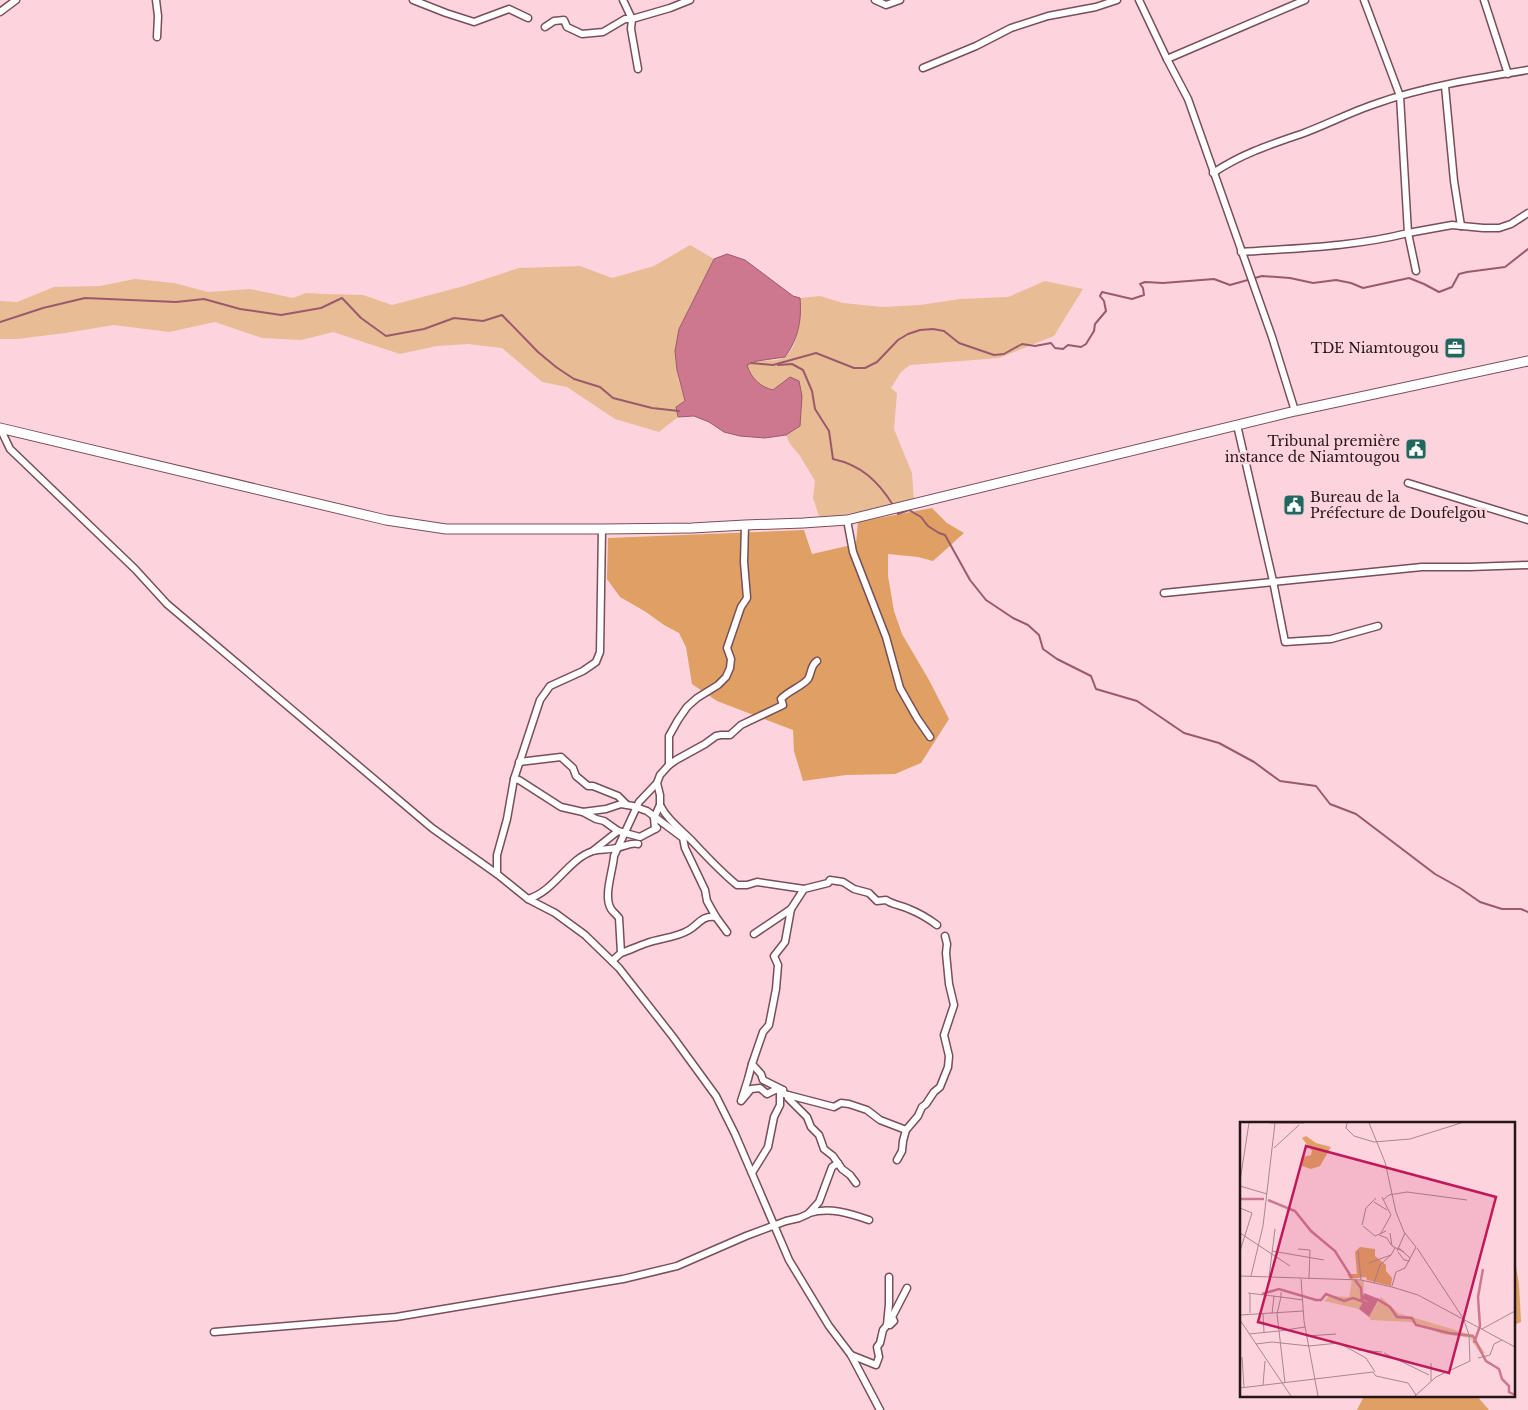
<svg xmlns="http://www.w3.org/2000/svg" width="1528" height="1410" viewBox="0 0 1528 1410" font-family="'Libre Baskerville',serif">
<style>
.green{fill:#e8bc95}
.forest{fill:#e0a063}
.water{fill:#cd788f;stroke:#9b5a6b}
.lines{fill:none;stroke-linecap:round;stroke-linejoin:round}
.stream{stroke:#9b5a6b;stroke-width:2}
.street-casing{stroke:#784e59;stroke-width:9}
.secondary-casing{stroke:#784e59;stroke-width:11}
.street{stroke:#fff;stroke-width:6}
.secondary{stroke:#fff;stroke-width:9}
.labels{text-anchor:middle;stroke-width:5;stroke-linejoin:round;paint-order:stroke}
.poi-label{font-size:14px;fill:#251418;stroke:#fdd4dd;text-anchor:end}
.inset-river{fill:none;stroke:#cd788f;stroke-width:2.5}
.inset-road{fill:none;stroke:#a7878e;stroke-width:1}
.view{fill:#c2185b;fill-opacity:0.15;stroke:#c2185b;stroke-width:2.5}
.inset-edge{fill:none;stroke:#251418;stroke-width:2.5}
</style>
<rect width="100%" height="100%" fill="#fdd4dd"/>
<g class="green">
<path d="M690 245 714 259 688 310 675 351 678 378 685 401 676 407 678 417 659 432 615 419 567 387 542 382 502 348 468 344 437 346 400 354 333 332 301 340 262 338 215 322 169 332 114 325 65 333 17 339H0V301L17 302 54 287 100 286 135 279 174 283 208 292 250 289 293 298 306 293 324 294 363 295 392 305 464 286 519 268 580 266 612 278 654 266Z"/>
<path d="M1045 281 1083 289 1054 336 999 358 910 365 901 372 891 388 897 393 894 429 912 473 914 501 820 519 813 498 815 481 800 456 790 444 786 435 800 426 790 377 773 390C760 387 751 378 747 365 750 364 754 362 758 361 766 360 778 362 785 357 799 347 801 314 800 298L820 296 843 303 882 307 920 305 960 299 1008 297Z"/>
</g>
<g class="forest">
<path d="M932 508 947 523 964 533 933 561 918 557 888 554V576L894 611 902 634 929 680 949 719 921 763 895 774 846 775 803 781 794 751 793 730 717 701 692 684 686 647 679 633 664 625 646 612 620 597 607 579 608 538 804 530 812 554 856 544 858 522Z"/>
<path d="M1514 1255 1519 1284 1521 1322 1514 1325Z"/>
<path d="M1364 1396H1477L1489 1410H1357Z"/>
</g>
<path class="water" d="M727 254 745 260 793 296 800 298C802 321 798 339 785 357L757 361 747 365C751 378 760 387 773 390L790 377 799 381 802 396 800 426 786 435 765 438 740 436 724 432 709 422 694 416 678 417 676 407 685 401 677 370 675 351 679 329 714 259Z"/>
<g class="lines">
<g class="stream">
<path d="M0 322 43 308 85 298 176 302 204 299 240 309 281 315 321 308 342 298 361 318 386 336 424 329 454 318 483 321 502 315 538 352 556 367 574 379 600 387 613 398 652 408 679 411"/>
<path d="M751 363 773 365 816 353 854 368H865L877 362 898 340 908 334 920 330 933 329 944 331 959 343 994 355 1004 354 1022 344 1035 346 1051 343 1055 348 1063 349 1068 345 1081 347 1086 344 1094 331 1095 324 1106 311 1104 301 1100 296 1102 292 1132 299 1144 295 1143 288 1140 284 1145 282 1163 283 1214 279 1230 285 1262 276 1290 278 1313 283 1336 280 1351 283 1363 288 1409 278 1424 284 1439 292 1452 287 1459 274 1467 272 1505 267 1528 249"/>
<path d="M778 365 792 364 803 370 812 391 815 409 829 431 833 459C861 465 878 481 893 505"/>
<path d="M897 511 898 514 909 510 921 517 928 526 939 533 945 535 970 580 986 600 1013 618 1028 625 1039 635 1043 649 1057 659 1091 676 1096 689 1137 701 1184 733 1219 743 1254 762 1280 781 1316 786 1330 804 1356 814 1435 874 1460 888 1480 902 1502 909H1521L1528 912"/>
</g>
<g class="street-casing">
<g id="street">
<path d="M156 0 158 16 157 37"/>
<path d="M413 0 446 13 474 22 509 9 528 18"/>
<path d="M623 0 632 19 631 29 638 69"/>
<path d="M875 0 886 5 900 0"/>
<path d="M1139 0 1167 59 1188 99 1272 337 1295 411"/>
<path d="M1484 0 1508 74"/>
<path d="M0 12 16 0"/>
<path d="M545 27 554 21 564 20 567 27 582 34 603 32 625 19H632L670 8 690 0"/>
<path d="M1167 59 1305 0"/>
<path d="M923 68 976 46 1011 28 1048 16 1096 7 1117 0"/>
<path d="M1445 86 1454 181 1461 226"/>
<path d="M1213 173C1243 153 1272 144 1304 133 1328 124 1351 112 1375 104 1422 87 1478 78 1528 70"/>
<path d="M1241 252C1297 248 1353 247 1408 233L1400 96 1364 0"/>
<path d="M1416 271 1408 233 1452 225 1483 228H1499L1511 224 1528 213"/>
<path d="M1237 425 1273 581 1285 642 1331 639 1378 626"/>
<path d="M0 428 10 449 135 569 167 604 432 828 497 874"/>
<path d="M1408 483 1528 520"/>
<path d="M847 520 853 552 886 637 900 688 917 718 930 737"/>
<path d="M602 529 600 652 596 662 583 671 550 686 540 700 514 779 507 819 497 855V874L528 899 555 913 585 935 619 968 673 1037 716 1096 735 1134 789 1260 829 1326 851 1355 880 1410"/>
<path d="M1164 593 1422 567H1470L1528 565"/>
<path d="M519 762 561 757 573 768 576 776 588 786H593L618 796 626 804"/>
<path d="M669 765V736L678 720 687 707 697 698 718 685 726 677 730 668 731 659 727 648 741 607 747 598 744 562 745 525"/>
<path d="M514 779 519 780 561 807 583 812 596 819 604 821 618 831 640 837 657 828"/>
<path d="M660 805C668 821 682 830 694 843 708 858 721 872 737 885H747L757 882 804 889"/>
<path d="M583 812 606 809 621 804 633 806 647 811 683 838 685 848 705 890 707 901 716 917 727 932"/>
<path d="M655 829 654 818 660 805V795L657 783 660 775 669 765 676 760 705 744 716 736 721 735H730L741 725 783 705 781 699C788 691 803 686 808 679 812 673 810 666 817 661"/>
<path d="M594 850 618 831"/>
<path d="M528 899C555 891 568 859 593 851 600 849 609 850 616 848 624 847 631 842 638 844"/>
<path d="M791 909 785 942 774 956 778 965 776 989 769 1025 763 1032 752 1064 761 1074 763 1080 783 1090 784 1094 788 1095V1098L807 1117 811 1127 819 1135 824 1149 833 1156 842 1169 850 1175 856 1183"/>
<path d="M754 934 791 909 804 889 828 883 830 880 843 882 854 889 869 893 877 901 886 900C893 905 901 905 909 909 919 913 929 919 937 925"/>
<path d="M621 953C630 950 638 946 647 943 660 938 676 938 689 930 699 924 702 915 716 917"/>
<path d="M612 961 621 953 619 918C617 915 613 912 611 909 603 896 613 871 614 856L639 802 657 783"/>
<path d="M752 1064 748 1079 741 1101 751 1089 760 1088 767 1094 775 1090H782"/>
<path d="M788 1095 834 1107 841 1103 849 1104 867 1110 880 1120 906 1130"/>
<path d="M897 1160 902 1151 903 1141 906 1130 918 1116 922 1107 926 1104 934 1092 940 1087 948 1067 949 1056 944 1035 954 1005 949 984 946 953 947 944 945 936"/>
<path d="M752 1173 768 1147 774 1117 780 1105V1094L783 1090"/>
<path d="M809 1213C830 1207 849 1213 869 1220"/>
<path d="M887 1325H890L894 1321 892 1317 907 1288"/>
<path d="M214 1332 396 1317 623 1279 677 1266 746 1236 786 1221 799 1218 808 1214 819 1202 832 1167 838 1163"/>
<path d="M851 1355 876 1365 879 1357 877 1347 880 1343 883 1330 887 1325 889 1304V1277"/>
</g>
</g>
<g class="secondary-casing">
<path id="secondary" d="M0 428 386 520 446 529H602L692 528 745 525 803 523 847 520 1295 411 1528 361"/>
</g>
<use href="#street" class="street"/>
<use href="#secondary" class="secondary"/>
</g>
<defs>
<g id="office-square" transform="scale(1.125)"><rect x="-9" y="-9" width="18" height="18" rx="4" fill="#20685f" stroke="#fdd4dd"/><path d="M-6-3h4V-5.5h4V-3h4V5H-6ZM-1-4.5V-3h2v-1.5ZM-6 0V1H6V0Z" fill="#fff"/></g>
<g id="civic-square" transform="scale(1.125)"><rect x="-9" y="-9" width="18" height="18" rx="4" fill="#20685f" stroke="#fdd4dd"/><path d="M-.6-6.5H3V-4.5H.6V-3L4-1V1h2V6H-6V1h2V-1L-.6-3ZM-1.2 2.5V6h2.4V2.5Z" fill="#fff"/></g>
</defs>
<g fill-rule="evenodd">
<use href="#office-square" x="1455" y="348"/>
<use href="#civic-square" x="1416" y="449"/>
<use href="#civic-square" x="1294" y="505"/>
</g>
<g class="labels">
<g class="poi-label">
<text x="1439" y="353">TDE Niamtougou</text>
<text x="1400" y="446">Tribunal première<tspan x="1400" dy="16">instance de Niamtougou</tspan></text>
<text x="1310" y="502" text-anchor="start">Bureau de la<tspan x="1310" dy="16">Préfecture de Doufelgou</tspan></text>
</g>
</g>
<g transform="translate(1240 1122)">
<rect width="275" height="275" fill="#fdd4dd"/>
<path d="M112 158 124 159 123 178 128 181H123L119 187 84 179 89 174 109 175ZM141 175 158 191 232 213 245 231H240L230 216 202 212 170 200 131 198 129 195Z" fill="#e8bc95"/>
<path d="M66 14 76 21 91 25 80 44 71 47 62 44 63 35 71 33 72 29 62 16ZM120 125 135 127V134L146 143V149L152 156 151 164 127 158 126 155 110 157 107 152H117L115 130Z" fill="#e0a063"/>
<path d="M124 171 139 177 129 195 119 187 123 180H128L122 177Z" fill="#cd788f"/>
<path class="inset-river" d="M0 77H24M28 78 55 89 71 109 95 129 112 156M115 158 121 166 122 179M22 172 39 167 76 178H81L86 172 104 179 113 176 127 181M137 177 150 185 157 195 172 196 176 203 209 211 233 214 246 239 259 247 262 257 269 264V270L275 273M234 221 240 204 238 175 243 147"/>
<path class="inset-road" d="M30 1H64M107 1 106 6 114 14 134 20 170 17 221 1M129 1 145 40 156 90 164 110 176 125 165 146 156 150 152 164M34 26 59 3M0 59 9 1M0 64 27 72M143 78 149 73 167 70 227 78M134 80 147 88M0 86 12 91 0 129M122 103 126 86 136 76M123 104 135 114 146 109M0 111 50 144M141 111 151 93 142 75M150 111 152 124 164 130M139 113 147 116 151 123M158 125 170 136M177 126 223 196M58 127 70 128 69 157M118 128 121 158M32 129 84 138M157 129 165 111M158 130 164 138 170 139M129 141 151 133 155 126M0 154 121 158 152 165 178 173 275 225M11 154 23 104 35 1M29 155 35 107M61 157 64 199 78 274M134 161 140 143 151 133M8 171 41 175V170M63 178 41 175 37 192 39 209 65 205M10 191V172M23 192 24 210M32 192 34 174M0 193 63 189M0 198 51 274M242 207 275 189M9 212 39 209 45 261M67 214 96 212M16 222 32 220 69 224 99 221 126 236 135 250M118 228 142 230M144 231 189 253M2 235 4 265M238 236 250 233 254 222 262 218M191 259V241M23 263 25 239M0 266 133 250 136 254 168 261 176 273M175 274 196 255 230 239 229 213 224 198"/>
<path class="view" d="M66 24 256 75 209 251 18 200Z"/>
<rect width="275" height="275" class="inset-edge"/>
</g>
</svg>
